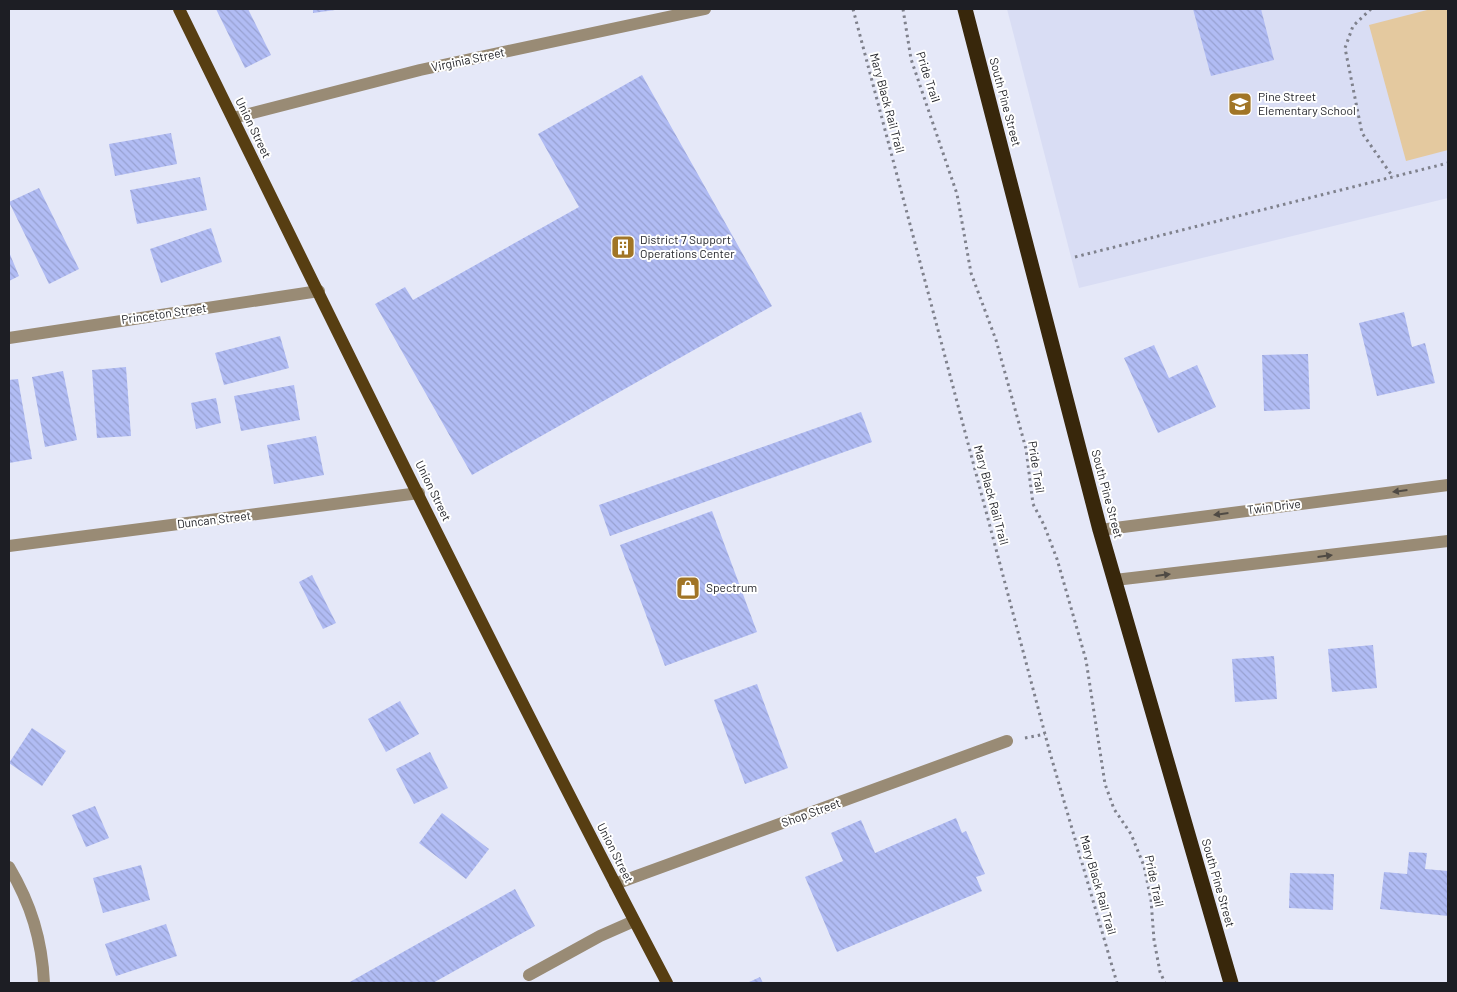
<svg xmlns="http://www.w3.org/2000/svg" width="1457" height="992" viewBox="0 0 1457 992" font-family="Barlow,sans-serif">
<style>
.built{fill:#d9ddf4}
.grass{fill:#e4c99f}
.building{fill:url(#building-back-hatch)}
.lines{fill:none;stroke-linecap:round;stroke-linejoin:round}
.path{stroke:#7f818c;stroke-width:3;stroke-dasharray:2.5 4;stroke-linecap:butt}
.minor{stroke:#998b75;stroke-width:12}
.major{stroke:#573e12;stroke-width:12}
.highway{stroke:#38270b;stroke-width:15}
.oneway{fill:#4f4a44}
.labels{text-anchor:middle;stroke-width:4;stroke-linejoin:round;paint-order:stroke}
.street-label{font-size:12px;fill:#1d1e24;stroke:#fff}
.poi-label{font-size:12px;fill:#1d1e24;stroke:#fff;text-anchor:start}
</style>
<defs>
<pattern id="building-back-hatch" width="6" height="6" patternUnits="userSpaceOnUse" patternTransform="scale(1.25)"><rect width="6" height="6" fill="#b1bcf4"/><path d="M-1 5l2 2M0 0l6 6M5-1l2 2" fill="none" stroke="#98a1d1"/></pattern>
</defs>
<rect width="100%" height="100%" fill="#e5e8f8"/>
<path class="built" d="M1007 9H1448V198L1079 288Z"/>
<path class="grass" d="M1431 9H1448V150L1406 161 1369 25Z"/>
<g class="building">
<path d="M216 9H248L271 55 245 68Z"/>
<path d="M313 9H335V10L313 13Z"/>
<path d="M1193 9H1261L1274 60 1211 76Z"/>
<path d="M642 75 772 306 472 475 375 304 405 287 413 300 579 207 538 134Z"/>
<path d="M171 133 177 164 115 176 109 144Z"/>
<path d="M200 177 207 210 137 224 130 190Z"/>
<path d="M39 188 79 269 49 284 9 202Z"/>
<path d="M211 228 222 262 161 283 150 249Z"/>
<path d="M9 252 19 276 9 281Z"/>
<path d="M1404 312 1412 347 1425 343 1435 383 1377 396 1359 323Z"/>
<path d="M280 336 289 368 224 385 215 353Z"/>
<path d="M1154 345 1169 378 1197 365 1216 407 1158 433 1124 358Z"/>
<path d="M1308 354 1310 409 1264 411 1262 355Z"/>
<path d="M126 367 131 436 97 438 92 370Z"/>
<path d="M63 371 77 440 45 447 32 377Z"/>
<path d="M18 379 32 459 9 463V380Z"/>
<path d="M294 385 300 420 241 431 234 396Z"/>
<path d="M216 398 221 423 196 429 191 403Z"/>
<path d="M861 412 872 442 610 536 599 505Z"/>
<path d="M316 436 324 475 274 484 267 445Z"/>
<path d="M712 511 757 632 665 666 620 545Z"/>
<path d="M312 575 336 623 323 629 299 582Z"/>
<path d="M1373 645 1377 688 1332 692 1328 649Z"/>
<path d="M1274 656 1277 699 1235 702 1232 659Z"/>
<path d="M757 684 788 768 745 784 714 700Z"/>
<path d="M400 701 419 734 386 752 368 719Z"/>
<path d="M32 728 66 751 42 786 9 763Z"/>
<path d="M430 752 448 788 414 804 396 769Z"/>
<path d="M95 806 109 838 86 847 72 815Z"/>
<path d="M442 813 489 849 466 879 419 843Z"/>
<path d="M956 818 962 833 966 831 985 874 976 877 982 891 837 952 805 877 843 861 831 833 861 820 875 853Z"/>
<path d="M1409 852 1427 853 1425 869 1448 871V916L1380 909 1384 872 1407 874Z"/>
<path d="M141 865 150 900 103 913 93 878Z"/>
<path d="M1290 873 1334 874 1333 910 1289 908Z"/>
<path d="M515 889 535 926 433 983H348Z"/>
<path d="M166 924 177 956 116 976 105 944Z"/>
<path d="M760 977 763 983H747Z"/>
</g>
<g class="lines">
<g class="path">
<path d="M853 9 1050 753 1117 983"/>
<path d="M903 9 911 59 957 194 971 273 996 340 1026 449 1033 504 1044 525 1057 559 1086 660 1105 784 1114 809 1131 834 1144 866 1151 900 1154 940 1160 972 1165 983"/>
<path d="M1371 9 1353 26 1345 48 1362 133 1393 177"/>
<path d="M1075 257 1448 163"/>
<path d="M1025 738 1045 734"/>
</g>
<g class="minor">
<path d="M233 118 420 70 705 9"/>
<path d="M9 338 319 291"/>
<path d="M1100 530 1448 485"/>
<path d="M9 546 419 493"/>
<path d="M1115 580 1448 541"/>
<path d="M9 867C31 904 42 940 44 983"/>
<path d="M615 884 1007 741"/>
<path d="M529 975 600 936 634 921"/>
</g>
<path class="major" d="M179 9C339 335 498 662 667 983"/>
<path class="highway" d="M965 9 1100 530 1231 983"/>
</g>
<defs><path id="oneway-solid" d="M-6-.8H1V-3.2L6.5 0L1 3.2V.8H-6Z" transform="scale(1.25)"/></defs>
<g class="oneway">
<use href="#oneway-solid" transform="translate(1400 491) rotate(173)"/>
<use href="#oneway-solid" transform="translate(1221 514) rotate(173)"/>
<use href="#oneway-solid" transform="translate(1325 556) rotate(-7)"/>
<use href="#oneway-solid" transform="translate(1163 575) rotate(-7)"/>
</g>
<defs>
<g id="school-square" transform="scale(1.25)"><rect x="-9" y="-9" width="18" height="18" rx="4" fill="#a17526" stroke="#fff"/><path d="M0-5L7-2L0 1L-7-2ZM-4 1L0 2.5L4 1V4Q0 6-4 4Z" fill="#fff"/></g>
<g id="building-square" transform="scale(1.25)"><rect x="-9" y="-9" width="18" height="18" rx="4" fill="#a17526" stroke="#fff"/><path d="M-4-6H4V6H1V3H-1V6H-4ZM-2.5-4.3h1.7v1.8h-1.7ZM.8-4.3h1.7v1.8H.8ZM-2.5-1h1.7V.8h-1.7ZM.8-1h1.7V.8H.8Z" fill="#fff"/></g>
<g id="shop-square" transform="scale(1.25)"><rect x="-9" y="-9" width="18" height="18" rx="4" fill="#a17526" stroke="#fff"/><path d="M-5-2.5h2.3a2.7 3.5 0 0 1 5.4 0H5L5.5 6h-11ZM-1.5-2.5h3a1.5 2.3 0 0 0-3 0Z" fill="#fff"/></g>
</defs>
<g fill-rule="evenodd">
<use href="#school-square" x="1240" y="104"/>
<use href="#building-square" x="623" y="247"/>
<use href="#shop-square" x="688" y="588"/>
</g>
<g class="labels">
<g class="street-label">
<text transform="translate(468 60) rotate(-12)" y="4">Virginia Street</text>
<text transform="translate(928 77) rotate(72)" y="4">Pride Trail</text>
<text transform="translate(1005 102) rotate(75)" y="4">South Pine Street</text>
<text transform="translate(887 103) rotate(75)" y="4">Mary Black Rail Trail</text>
<text transform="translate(253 128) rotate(64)" y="4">Union Street</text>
<text transform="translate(164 314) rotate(-8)" y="4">Princeton Street</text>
<text transform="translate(1036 467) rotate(81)" y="4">Pride Trail</text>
<text transform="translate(433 491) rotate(64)" y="4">Union Street</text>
<text transform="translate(1107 494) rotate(75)" y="4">South Pine Street</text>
<text transform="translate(991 495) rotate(75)" y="4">Mary Black Rail Trail</text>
<text transform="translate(1274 507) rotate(-7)" y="4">Twin Drive</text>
<text transform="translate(214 520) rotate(-7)" y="4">Duncan Street</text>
<text transform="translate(811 813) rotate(-20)" y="4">Shop Street</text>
<text transform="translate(615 853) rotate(63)" y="4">Union Street</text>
<text transform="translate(1154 881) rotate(78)" y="4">Pride Trail</text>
<text transform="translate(1218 883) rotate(74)" y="4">South Pine Street</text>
<text transform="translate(1098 885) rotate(74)" y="4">Mary Black Rail Trail</text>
</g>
<g class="poi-label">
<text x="1258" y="101">Pine Street<tspan x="1258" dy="14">Elementary School</tspan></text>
<text x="640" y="244">District 7 Support<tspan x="640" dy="14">Operations Center</tspan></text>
<text x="706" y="592">Spectrum</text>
</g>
</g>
<rect width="1457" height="992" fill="none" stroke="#1d1e24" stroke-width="20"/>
</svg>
